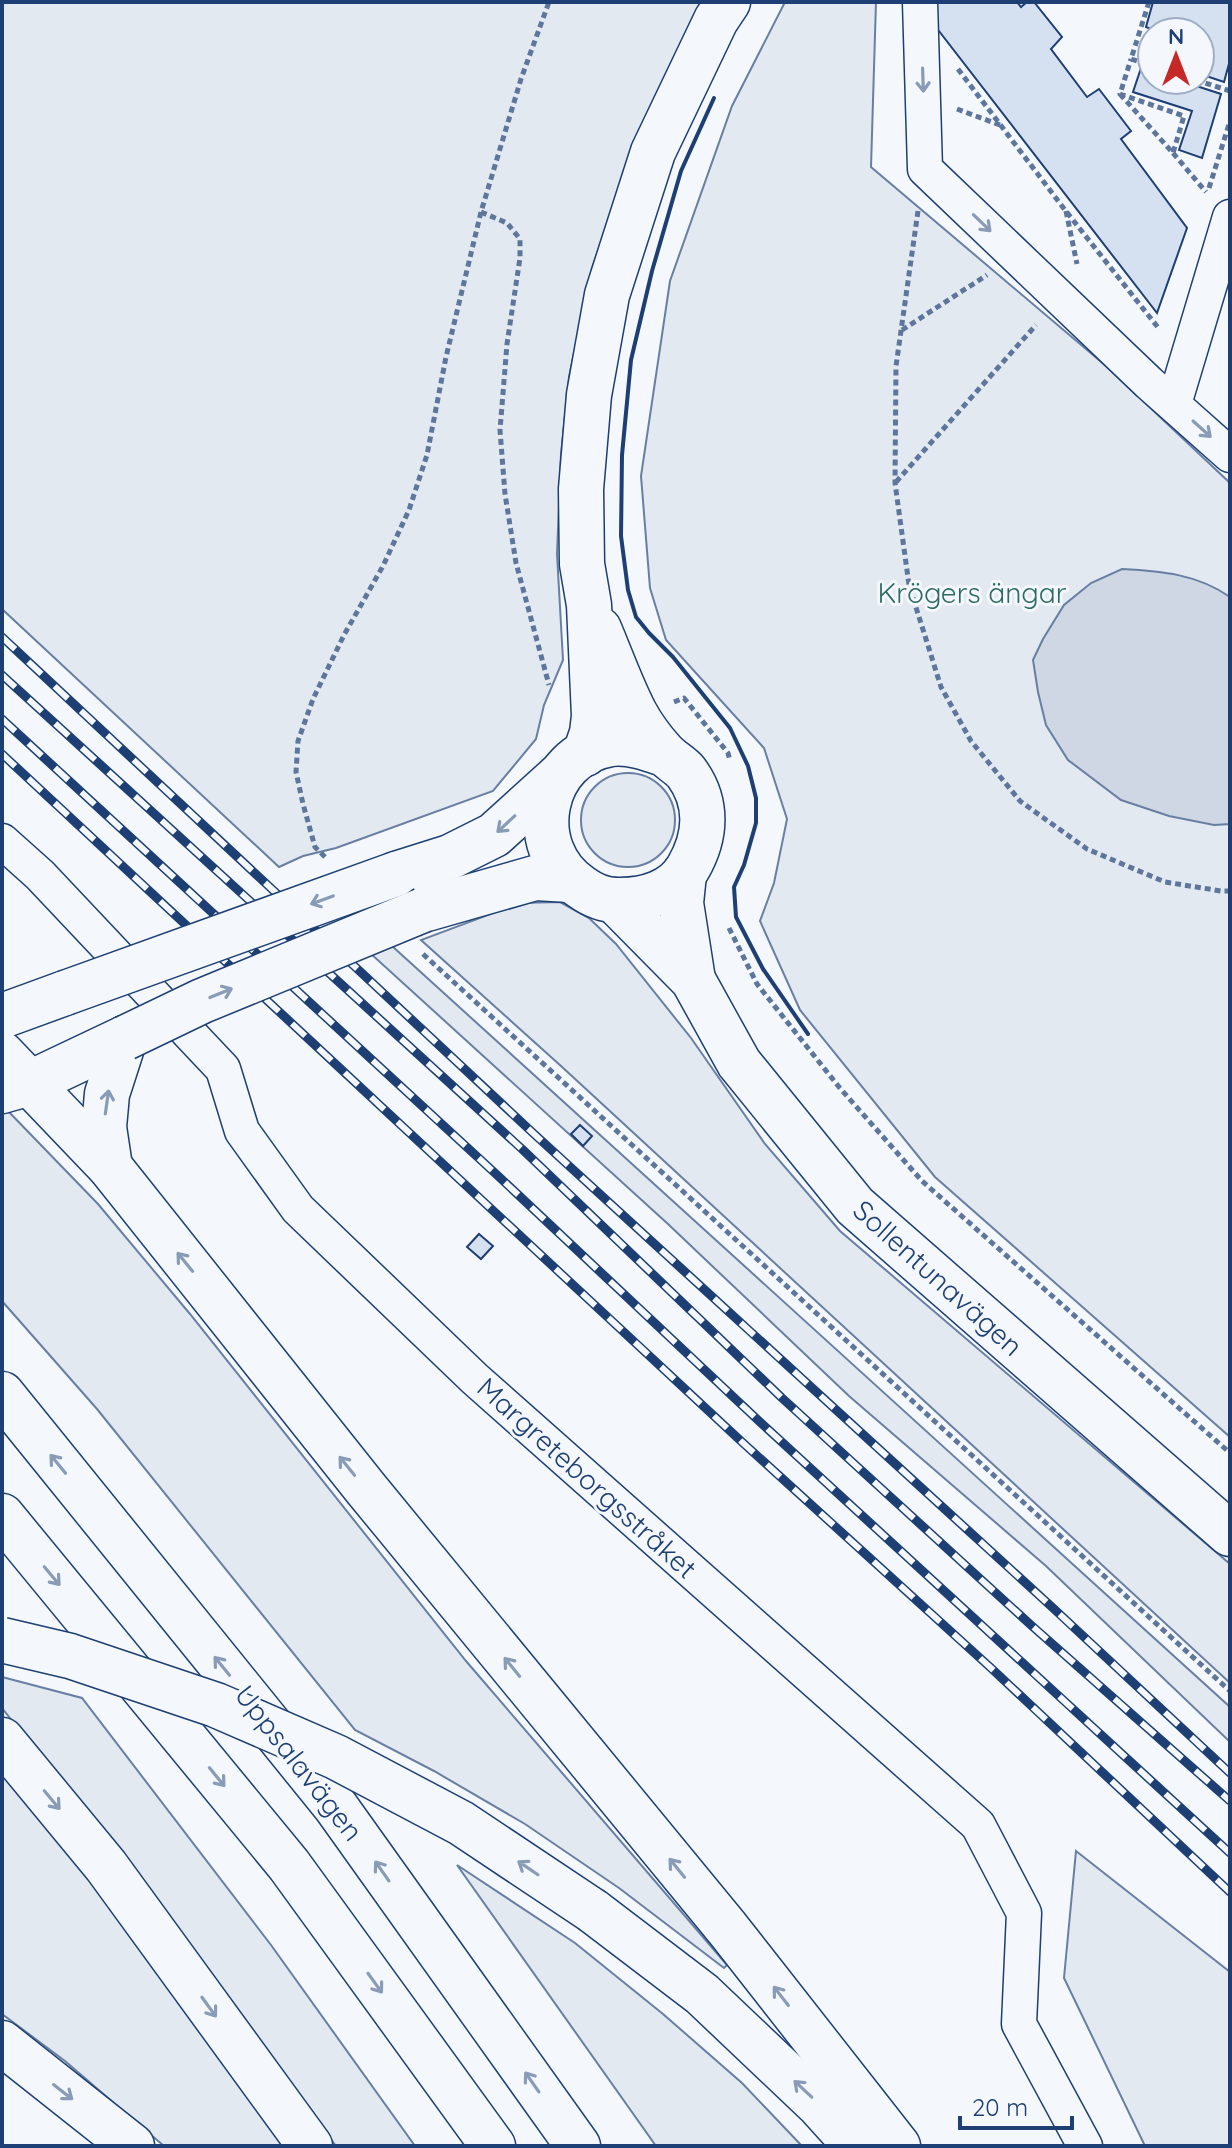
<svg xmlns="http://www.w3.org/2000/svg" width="1232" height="2148" viewBox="0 0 1232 2148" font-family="Quicksand,sans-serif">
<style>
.green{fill:#e3e9f0;stroke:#687fa3;stroke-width:2}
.water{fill:#cfd7e4;stroke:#687fa3;stroke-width:2}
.building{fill:#d5e0f0;stroke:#1d3f73;stroke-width:2}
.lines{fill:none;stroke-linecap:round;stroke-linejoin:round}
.street-casing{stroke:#1d3f73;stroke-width:37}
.secondary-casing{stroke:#1d3f73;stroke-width:47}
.highway-casing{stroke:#1d3f73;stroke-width:47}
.path{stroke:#5e769c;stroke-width:5;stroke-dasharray:6 4;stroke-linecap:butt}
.street{stroke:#f4f7fb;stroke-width:34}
.secondary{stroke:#f4f7fb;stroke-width:44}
.highway{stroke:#f4f7fb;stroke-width:44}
.rail-casing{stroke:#1d3f73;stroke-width:9}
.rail{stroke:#f4f7fb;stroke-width:6;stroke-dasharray:18;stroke-linecap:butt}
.secondary-bridge-casing{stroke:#1d3f73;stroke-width:47;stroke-linecap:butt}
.highway-bridge-casing{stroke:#1d3f73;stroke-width:47;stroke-linecap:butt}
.secondary-bridge{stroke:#f4f7fb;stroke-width:44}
.highway-bridge{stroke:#f4f7fb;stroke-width:44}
.wall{stroke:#1d3f73;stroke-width:4}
.oneway{stroke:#889bb7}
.labels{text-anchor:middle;stroke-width:6;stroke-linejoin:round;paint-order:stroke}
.park-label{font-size:28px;fill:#2c6c60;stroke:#f4f7fb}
.street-label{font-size:28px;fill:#1d3f73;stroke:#f4f7fb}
</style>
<rect width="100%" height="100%" fill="#f4f7fb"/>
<g class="green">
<path d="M2 2H704L637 138 592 268 569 377 561 454 557 554 563 660 544 705 536 739 493 791 336 848 303 856 279 867 2 609Z"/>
<path d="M785 2H876L871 167 1106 366 1230 483V1437L935 1177 800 1010 760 921 774 883 787 819 764 748 666 640 650 588 641 476 670 281 732 106Z"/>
<circle cx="628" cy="820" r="47"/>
<path d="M560 902 589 918 616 944 691 1038 765 1144 840 1231 1230 1564V1683L561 1066 421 940 520 903Z"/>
<path d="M392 946 1230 1707V1742L1046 1566 849 1396 668 1224 370 953Z"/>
<path d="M8 1111 98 1204 190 1314 466 1661 727 1965 724 1968 619 1888 525 1824 434 1771 355 1730 97 1409 2 1301V1113Z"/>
<path d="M2 1677 82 1698 271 1945 415 2146H336L207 1969 2 1708Z"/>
<path d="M2 1772 123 1922 286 2146H164L65 2061 2 2014Z"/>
<path d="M1076 1851 1230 1972V2146H1145L1064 1978Z"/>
<path d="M457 1865 575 1943 663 2014 742 2083 802 2146H656Z"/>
</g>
<path class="water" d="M1122 569C1161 571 1197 574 1230 597V824L1214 825 1169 816 1121 800 1068 760 1046 725 1038 692 1033 660 1043 639 1064 605 1091 583Z"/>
<g class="building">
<path d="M933 2H1017L1021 7 1027 2H1034L1062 37 1051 49 1087 97 1099 89 1131 131 1121 139 1187 228 1157 313 932 22Z"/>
<path d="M1153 2H1230V60L1224 82 1200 74V32H1157L1146 27Z"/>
<path d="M1141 68 1152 72V80H1178L1221 94 1202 158 1179 150 1192 111 1133 92Z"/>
<path d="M580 1125 592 1136 583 1146 571 1134Z"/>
<path d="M479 1234 493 1246 481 1259 467 1247Z"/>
</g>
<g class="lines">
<g class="street-casing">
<g id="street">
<path d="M920 2 925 169 1149 383 1230 455"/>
<path d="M1174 404 1230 217"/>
<path d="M2 841 40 875 223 1069 242 1131 298 1209 475 1379 978 1825 1024 1913 1019 2024 1085 2146"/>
</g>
</g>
<g class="secondary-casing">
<g id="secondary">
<path d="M599 629C611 657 621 686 635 713 642 726 653 741 663 752 670 760 680 765 686 772 709 803 706 837 688 868 674 892 646 900 620 900 606 901 592 895 581 887 523 848 541 755 611 744 630 742 647 748 664 754"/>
<path d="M585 754 592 733 594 716 589 605 582 564 581 489 589 395 607 295 653 152 716 20 728 2"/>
<path d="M396 874 450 857 494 835 559 776"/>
<path d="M684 874 681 903 693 980"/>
<path d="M614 900 693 980 739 1063 855 1206 1230 1534"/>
<path d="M423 910 535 878 570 880"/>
<path d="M2 1016 65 993"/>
<path d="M2 1091 30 1083 125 1038"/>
</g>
</g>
<g class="highway-casing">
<g id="highway">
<path d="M2 1054 110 1167 367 1490 727 1928 898 2146"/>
<path d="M110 1167 104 1127 107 1094 125 1038"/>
<path d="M2 1394 336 1807 578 2146"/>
<path d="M2 1516 289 1865 493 2146"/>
<path d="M2 1740 106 1866 310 2146"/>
<path d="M593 1911 702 1994 819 2105 856 2146"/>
<path d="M2 2043 132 2146"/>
</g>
</g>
<g class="path">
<path d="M1149 2 1131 59 1152 66"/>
<path d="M958 69 1065 210 1160 330"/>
<path d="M1196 80 1230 91"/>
<path d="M1120 94 1173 153 1184 116 1120 94 1131 59"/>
<path d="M957 109 1000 125"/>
<path d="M1173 153 1206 192"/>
<path d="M1209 188 1230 121"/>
<path d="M918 211 896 366 895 483 909 585 941 687 971 741 1020 801 1087 849 1165 882 1221 891H1230"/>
<path d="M1066 211 1077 264"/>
<path d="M481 212 507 223 520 239V258L507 344 500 430 505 494 516 563 549 685"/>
<path d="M902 330 987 275"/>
<path d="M896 482 1036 325"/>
<path d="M674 702 684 698 728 753 730 761"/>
<path d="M325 857 315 847 303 804 296 772 298 741 313 699 344 635 383 566 409 510 427 455 446 357 481 212 521 79 549 2"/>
<path d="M729 928 757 984 839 1087 922 1181 1230 1453"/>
<path d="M423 954 1230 1691"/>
</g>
<use href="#street" class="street"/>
<use href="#secondary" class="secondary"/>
<use href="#highway" class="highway"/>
<g class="rail-casing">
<g id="rail">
<path d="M2 637 533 1133 1053 1608 1230 1773"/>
<path d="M2 675 522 1149 782 1398 1032 1626 1230 1801"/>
<path d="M2 719 496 1174 760 1422 1230 1853"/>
<path d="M2 754 742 1442 991 1668 1230 1892"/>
</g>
</g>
<use href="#rail" class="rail"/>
<g class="secondary-bridge-casing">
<g id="secondary-bridge">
<path d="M65 993 396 874"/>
<path d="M125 1038 202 1001 423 910"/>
</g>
</g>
<g class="highway-bridge-casing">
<path id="highway-bridge" d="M2 1640 70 1656 216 1705 336 1757 461 1823 593 1911"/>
</g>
<use href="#secondary-bridge" class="secondary-bridge"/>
<use href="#highway-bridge" class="highway-bridge"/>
<path class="wall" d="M714 98 681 171 652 271 631 360 622 455 621 536 628 590 636 617 649 633 673 657 730 728 748 766 756 798V823L744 865 734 887 736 917 763 969 808 1034"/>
</g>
<defs><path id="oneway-shaft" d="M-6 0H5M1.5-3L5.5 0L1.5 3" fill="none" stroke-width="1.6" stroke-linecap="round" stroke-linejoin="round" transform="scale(2)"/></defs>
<g class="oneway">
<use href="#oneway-shaft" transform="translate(923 80) rotate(88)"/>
<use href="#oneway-shaft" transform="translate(982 223) rotate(44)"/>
<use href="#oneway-shaft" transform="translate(1202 429) rotate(42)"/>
<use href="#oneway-shaft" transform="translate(506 824) rotate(137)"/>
<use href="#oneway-shaft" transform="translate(322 900) rotate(160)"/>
<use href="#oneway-shaft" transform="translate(221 993) rotate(-22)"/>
<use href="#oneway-shaft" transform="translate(107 1102) rotate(-82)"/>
<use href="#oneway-shaft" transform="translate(185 1262) rotate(-129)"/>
<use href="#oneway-shaft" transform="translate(58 1464) rotate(-129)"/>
<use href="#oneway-shaft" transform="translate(347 1466) rotate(-129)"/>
<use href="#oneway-shaft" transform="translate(52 1576) rotate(50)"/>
<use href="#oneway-shaft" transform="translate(222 1666) rotate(-129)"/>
<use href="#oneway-shaft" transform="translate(512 1667) rotate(-129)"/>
<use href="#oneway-shaft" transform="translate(217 1777) rotate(51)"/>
<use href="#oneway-shaft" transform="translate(52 1800) rotate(50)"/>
<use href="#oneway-shaft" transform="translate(528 1868) rotate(-146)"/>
<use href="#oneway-shaft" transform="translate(677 1868) rotate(-129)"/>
<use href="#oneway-shaft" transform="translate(382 1871) rotate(-125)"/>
<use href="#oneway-shaft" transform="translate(375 1983) rotate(54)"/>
<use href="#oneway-shaft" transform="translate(781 1996) rotate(-128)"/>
<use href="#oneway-shaft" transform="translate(209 2007) rotate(54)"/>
<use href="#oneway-shaft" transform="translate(532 2082) rotate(-125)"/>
<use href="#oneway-shaft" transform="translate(803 2089) rotate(-137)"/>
<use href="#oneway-shaft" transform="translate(63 2092) rotate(38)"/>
</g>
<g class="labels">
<g class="park-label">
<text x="972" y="603">Krögers ängar</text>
</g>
<g class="street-label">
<text transform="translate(938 1278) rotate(42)" y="10">Sollentunavägen</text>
<text transform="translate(587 1478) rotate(42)" y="10">Margreteborgsstråket</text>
<text transform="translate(299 1763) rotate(52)" y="10">Uppsalavägen</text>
</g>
</g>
<rect width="1232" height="2148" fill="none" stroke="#1d3f73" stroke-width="8"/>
<g transform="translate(1176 56)"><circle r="38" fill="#f4f7fb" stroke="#9eadc5" stroke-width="2"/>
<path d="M0-6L14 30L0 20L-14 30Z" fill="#c62828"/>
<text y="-12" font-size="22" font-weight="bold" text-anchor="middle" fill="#1d3f73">N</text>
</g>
<path d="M960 2116v12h112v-12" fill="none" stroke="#1d3f73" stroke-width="4"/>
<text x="972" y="2116" font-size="24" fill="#1d3f73" stroke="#f4f7fb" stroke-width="6" paint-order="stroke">20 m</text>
</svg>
